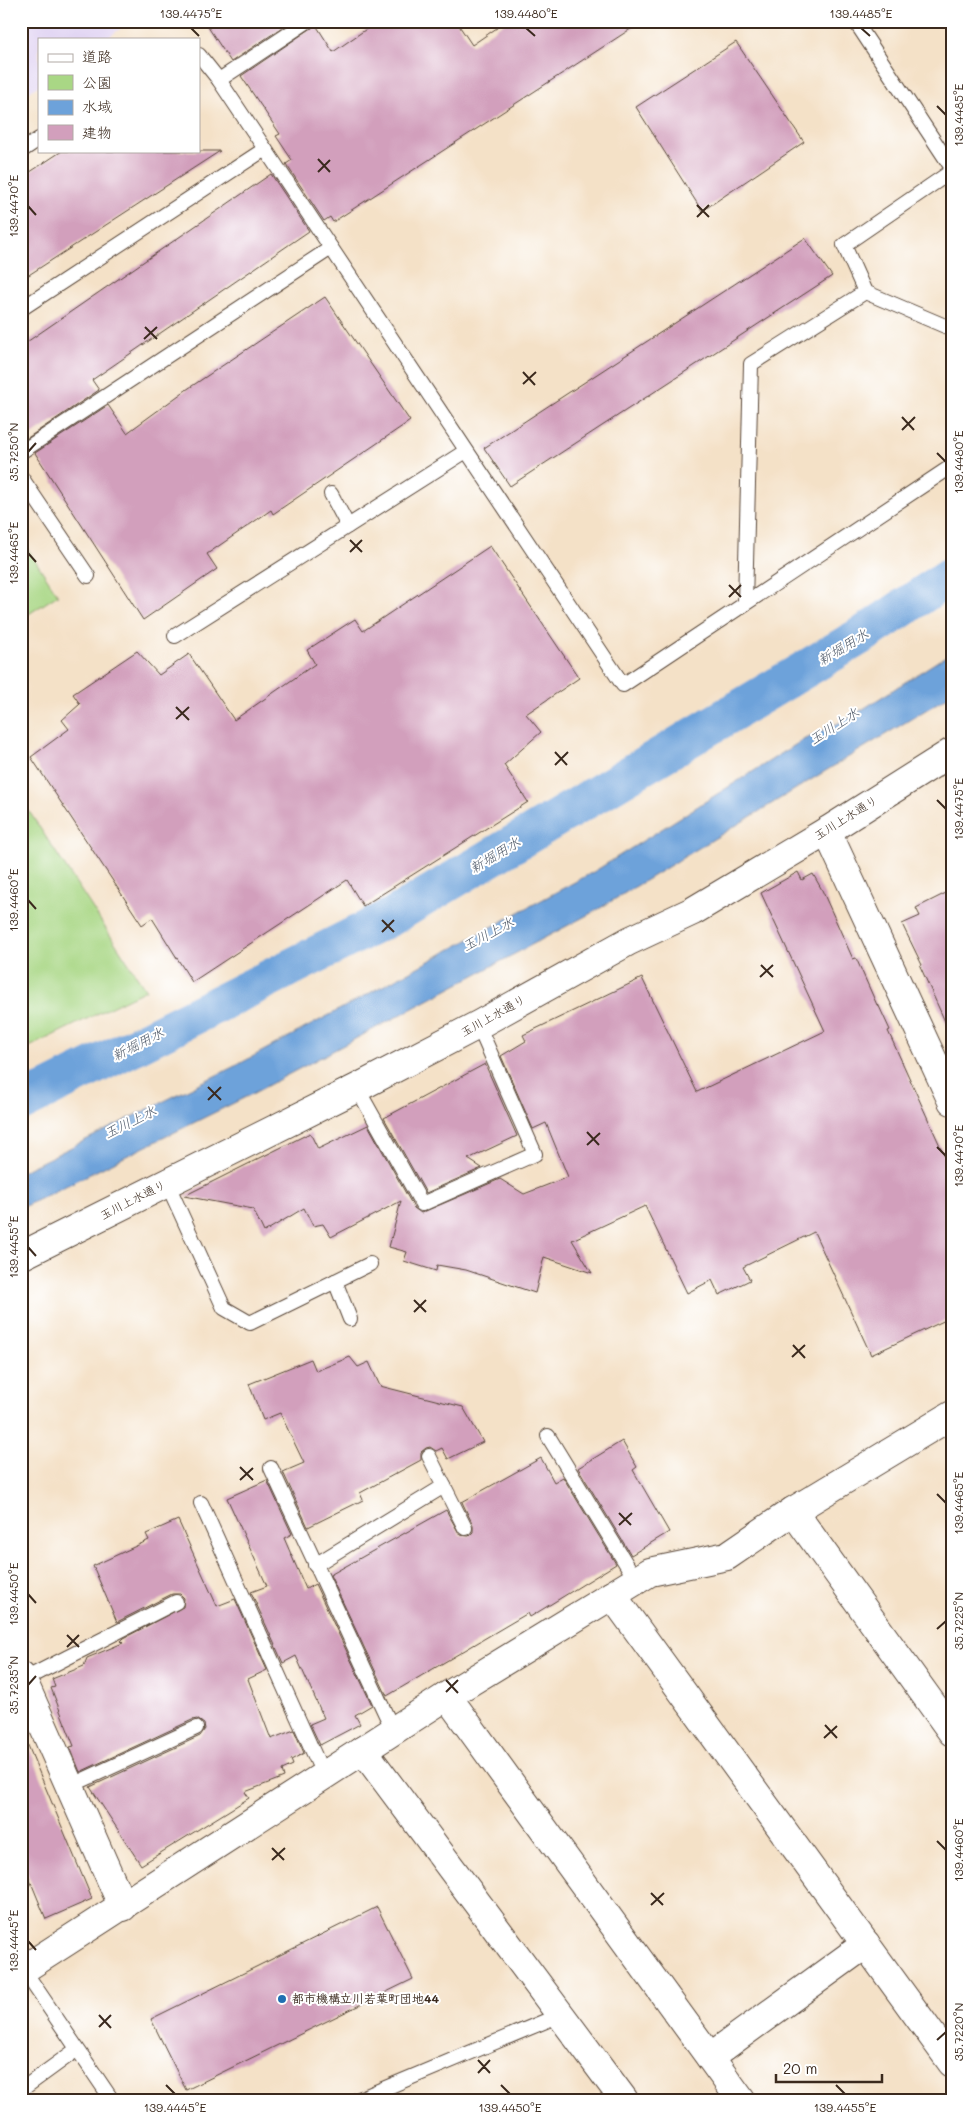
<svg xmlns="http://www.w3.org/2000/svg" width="973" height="2121" viewBox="0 0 973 2121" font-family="Mali,'Klee One',sans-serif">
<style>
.built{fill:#e1d4f3}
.green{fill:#a9d785;stroke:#728052}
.water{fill:#6da2da;stroke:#54667c}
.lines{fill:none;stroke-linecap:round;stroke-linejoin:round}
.canal{stroke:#6da2da;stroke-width:38}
.building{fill:#d29fbc}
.lane-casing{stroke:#574537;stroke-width:16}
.street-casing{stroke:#574537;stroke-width:30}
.lane{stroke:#fff;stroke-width:14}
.street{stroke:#fff;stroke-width:28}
.ticks{fill:none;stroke:#3b2a1e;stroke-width:2}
.poi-dot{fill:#1f6fb2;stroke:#fff;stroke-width:2}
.labels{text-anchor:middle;stroke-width:4;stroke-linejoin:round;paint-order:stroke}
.street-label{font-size:12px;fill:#3b2a1e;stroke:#fff}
.poi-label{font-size:12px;font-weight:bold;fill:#3b2a1e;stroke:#fff;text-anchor:start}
.water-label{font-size:14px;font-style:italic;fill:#4f5a69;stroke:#fff}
.neatline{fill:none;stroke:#3b2a1e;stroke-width:2}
.ticks-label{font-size:12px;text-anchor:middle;fill:#3b2a1e}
</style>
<rect width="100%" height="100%" fill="#fff"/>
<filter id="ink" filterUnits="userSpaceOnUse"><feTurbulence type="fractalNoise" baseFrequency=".02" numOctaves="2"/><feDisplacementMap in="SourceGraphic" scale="10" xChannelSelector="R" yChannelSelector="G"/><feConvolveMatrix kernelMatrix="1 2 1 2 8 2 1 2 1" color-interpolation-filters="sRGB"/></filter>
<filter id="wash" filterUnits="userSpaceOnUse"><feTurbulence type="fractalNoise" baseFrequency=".0096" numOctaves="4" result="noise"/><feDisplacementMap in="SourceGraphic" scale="20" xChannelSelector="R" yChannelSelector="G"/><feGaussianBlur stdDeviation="1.12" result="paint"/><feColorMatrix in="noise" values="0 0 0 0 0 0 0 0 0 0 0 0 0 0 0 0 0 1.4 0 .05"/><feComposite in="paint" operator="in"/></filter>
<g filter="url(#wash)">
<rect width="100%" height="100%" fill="#f4e1c7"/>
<path class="built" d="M21 21H131L106 39H39V85L21 98Z"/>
<g class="green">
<path d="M21 539 58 595 21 619Z"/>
<path d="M21 799 146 990 21 1051Z"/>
</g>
<path class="water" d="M952 652V694L597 910 250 1095 21 1208V1172L239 1064 595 871 803 740 849 718Z"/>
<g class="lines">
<path class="canal" d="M21 1103 393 916 864 634 952 575"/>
</g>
<g id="blocks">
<g class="building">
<path d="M204 21H292L231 62Z"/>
<path d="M378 21H456L472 45 507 21H643L333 222 330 217 324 221 286 164 292 160 276 136 280 134 241 76 316 25 333 52Z"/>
<path d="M736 42 804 142 702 211 636 107Z"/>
<path d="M62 151H220L21 280V178Z"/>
<path d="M271 174 309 231 92 380 99 390 26 439 21 432V346Z"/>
<path d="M805 238 832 276 510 486 484 448Z"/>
<path d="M325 297 410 421 273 514 271 510 207 554 217 569 143 620 35 453 108 405 127 433 186 390Z"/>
<path d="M490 546 579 678 526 714 541 732 504 765 528 802 363 906 347 880 192 982 152 918 142 925 31 757 69 729 62 720 80 704 73 694 137 651 159 675 189 654 234 720 315 664 307 650 355 619 363 631Z"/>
<path d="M798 872 802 880 813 874 822 890 853 959 856 958 877 1005 878 1004 890 1030 888 1031 952 1172V1317L871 1355 814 1232 743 1267 750 1280 719 1295 712 1280 687 1293 645 1206 572 1240 592 1273 544 1257 535 1293 466 1270 437 1265 436 1271 404 1261 407 1252 389 1247 401 1201 331 1237 323 1224 313 1226 304 1208 264 1232 253 1209 184 1196 310 1133 318 1149 368 1125 414 1208 421 1213 500 1179 524 1194 568 1177 546 1123 533 1129 501 1056 526 1041 523 1035 642 978 697 1092 825 1031 761 893Z"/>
<path d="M952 890V1037L920 966 922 965 902 924 920 916 916 908Z"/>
<path d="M485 1064 517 1136 468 1159 482 1168 426 1193 384 1118Z"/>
<path d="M350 1357 358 1367 369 1362 380 1386 463 1407 483 1442 448 1459 442 1448 436 1451 430 1447 426 1448 421 1452V1460L360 1493 363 1500 308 1527 283 1472 304 1463 280 1413 263 1420 249 1384 311 1359 316 1371Z"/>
<path d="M622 1441 637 1467 633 1470 669 1532 631 1555 578 1468Z"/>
<path d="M541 1458 554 1482 563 1477 616 1564 530 1617 528 1613 387 1696 330 1575 446 1510 460 1535 469 1536 473 1532V1525L462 1502Z"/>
<path d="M267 1480 292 1534 284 1538 306 1589 315 1584 372 1705 355 1715 360 1724 320 1745 310 1724 324 1718 296 1656 283 1663 251 1592 267 1586 227 1498Z"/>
<path d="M178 1520 217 1606 235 1599 267 1670 248 1679 271 1739 294 1730 304 1753 291 1760 293 1765 282 1770 284 1777 245 1792 249 1798 141 1865 90 1787 200 1736 205 1729 204 1724 197 1719 192 1720 80 1772 70 1747 74 1746 51 1688 55 1687 52 1679 84 1666 87 1658 123 1643 121 1641 124 1638 183 1607 184 1598 180 1594H172L117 1622 93 1566 149 1540 146 1534Z"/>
<path d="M22 1731 92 1899 46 1919 21 1858Z"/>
<path d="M377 1907 413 1979 186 2090 151 2019Z"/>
</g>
</g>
</g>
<g filter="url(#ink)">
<use href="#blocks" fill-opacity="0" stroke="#574537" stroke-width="1"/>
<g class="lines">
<g class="lane-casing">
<g id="lane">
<path d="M855 21 952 168"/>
<path d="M199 55 219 80 623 685 952 466"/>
<path d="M219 80 308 21"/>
<path d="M21 151 39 139"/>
<path d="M865 292 844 245 952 171"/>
<path d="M21 309 265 149"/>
<path d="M21 452 331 248"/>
<path d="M21 477 88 576"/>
<path d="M331 494 348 526"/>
<path d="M745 603 751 364 865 292 952 329"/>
<path d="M175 636 466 451"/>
<path d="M357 1088 422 1204 535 1154 478 1025"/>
<path d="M167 1183 224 1308 250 1323 370 1264"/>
<path d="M335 1281 350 1319"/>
<path d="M548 1436 636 1580"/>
<path d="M429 1456 465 1528"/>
<path d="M271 1468 393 1730"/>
<path d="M201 1503 324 1776"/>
<path d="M315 1565 444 1486"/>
<path d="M23 1680 176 1602"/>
<path d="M70 1786 196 1728"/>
<path d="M23 1969 112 2100"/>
<path d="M21 2090 76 2050"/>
<path d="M357 2100 560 2015"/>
</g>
</g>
<g class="street-casing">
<g id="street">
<path d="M827 831 952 1101"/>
<path d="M21 1256 357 1088 478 1025 629 941 693 911 827 831 952 752"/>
<path d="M793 1511 952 1732"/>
<path d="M612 1595 952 2063"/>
<path d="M21 1676 123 1907"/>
<path d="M447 1696 741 2100"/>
<path d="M363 1750 624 2100"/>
<path d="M21 1971 447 1696 650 1572 727 1556 793 1511 952 1415"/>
<path d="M710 2057 866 1944"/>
</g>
</g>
<use href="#lane" class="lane"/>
<use href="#street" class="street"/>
</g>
</g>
<path class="ticks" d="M191 28 199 36M526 28 535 36M861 28 870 36M937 106 946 115M318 159 330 172M318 172 330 160M697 205 709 217M28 206 36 215M697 217 709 205M145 327 157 339M144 339 157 327M523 372 535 385M523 384 536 372M902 417 914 430M902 430 915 417M28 452 36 443M937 453 946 462M350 540 362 552M350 552 362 540M28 553 36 562M729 585 741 597M729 597 741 585M176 707 189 720M176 719 189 707M555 752 567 765M555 765 568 752M937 800 946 809M28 900 36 909M382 920 394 932M382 932 394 920M761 965 773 977M760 977 773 965M208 1087 221 1100M208 1100 221 1087M587 1132 599 1145M587 1145 600 1133M937 1147 946 1156M28 1247 36 1256M414 1300 426 1312M414 1312 426 1300M793 1345 805 1358M792 1357 805 1345M240 1467 253 1480M240 1480 253 1468M937 1494 946 1503M619 1513 631 1525M619 1525 632 1513M28 1594 36 1603M937 1629 946 1621M67 1635 79 1647M67 1647 79 1635M446 1680 458 1693M28 1685 36 1676M446 1692 458 1680M825 1725 837 1738M824 1738 837 1726M937 1841 946 1850M272 1848 284 1860M272 1860 285 1848M651 1893 663 1905M651 1905 664 1893M28 1941 36 1950M99 2015 111 2028M99 2027 111 2015M937 2040 946 2032M478 2060 490 2073M478 2073 490 2060M166 2085 175 2094M501 2085 510 2094M836 2085 845 2094"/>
<circle class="poi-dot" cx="282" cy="1999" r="5"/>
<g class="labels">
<g class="street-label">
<text transform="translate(846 818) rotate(-32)" y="4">玉川上水通り</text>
<text transform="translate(493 1016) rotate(-29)" y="4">玉川上水通り</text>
<text transform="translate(133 1200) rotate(-27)" y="4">玉川上水通り</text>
</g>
<g class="poi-label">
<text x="292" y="2003">都市機構立川若葉町団地44</text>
</g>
<g class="water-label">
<text transform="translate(843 647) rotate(-31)" y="5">新堀用水</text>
<text transform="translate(834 726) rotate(-32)" y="5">玉川上水</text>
<text transform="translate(495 855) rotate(-31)" y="5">新堀用水</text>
<text transform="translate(488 934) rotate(-28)" y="5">玉川上水</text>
<text transform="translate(138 1044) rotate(-27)" y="5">新堀用水</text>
<text transform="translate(130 1122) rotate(-26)" y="5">玉川上水</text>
</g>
</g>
<rect width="973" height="2121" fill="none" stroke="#fff" stroke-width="55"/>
<rect x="38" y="38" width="162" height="115" fill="#ffffff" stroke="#b1aaa5"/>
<rect x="48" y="54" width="25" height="8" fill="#ffffff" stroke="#b1aaa5"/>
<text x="82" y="62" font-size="15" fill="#3b2a1e">道路</text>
<rect x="48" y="75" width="25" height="15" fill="#a9d785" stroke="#b1aaa5"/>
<text x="82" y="88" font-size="15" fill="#3b2a1e">公園</text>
<rect x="48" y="100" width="25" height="15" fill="#6da2da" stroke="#b1aaa5"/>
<text x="82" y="112" font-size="15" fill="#3b2a1e">水域</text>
<rect x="48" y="125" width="25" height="15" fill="#d29fbc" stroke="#b1aaa5"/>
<text x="82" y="138" font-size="15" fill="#3b2a1e">建物</text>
<path d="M776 2074v8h106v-8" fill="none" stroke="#3b2a1e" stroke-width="2.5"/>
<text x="783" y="2074" font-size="15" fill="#3b2a1e" stroke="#ffffff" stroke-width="4" paint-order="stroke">20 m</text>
<rect x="28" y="28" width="918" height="2066" class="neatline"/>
<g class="ticks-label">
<text x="191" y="18">139.4475°E</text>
<text x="526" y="18">139.4480°E</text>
<text x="861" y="18">139.4485°E</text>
<text transform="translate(959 115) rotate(-90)" y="4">139.4485°E</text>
<text transform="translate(14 206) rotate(-90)" y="4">139.4470°E</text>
<text transform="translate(14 452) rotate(-90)" y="4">35.7250°N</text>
<text transform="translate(959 462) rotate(-90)" y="4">139.4480°E</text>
<text transform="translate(14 553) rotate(-90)" y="4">139.4465°E</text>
<text transform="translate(959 809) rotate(-90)" y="4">139.4475°E</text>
<text transform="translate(14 900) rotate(-90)" y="4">139.4460°E</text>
<text transform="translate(959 1156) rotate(-90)" y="4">139.4470°E</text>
<text transform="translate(14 1247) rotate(-90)" y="4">139.4455°E</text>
<text transform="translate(959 1503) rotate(-90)" y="4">139.4465°E</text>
<text transform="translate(14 1594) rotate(-90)" y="4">139.4450°E</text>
<text transform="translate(959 1621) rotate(-90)" y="4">35.7225°N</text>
<text transform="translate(14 1685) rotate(-90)" y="4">35.7235°N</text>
<text transform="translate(959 1850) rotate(-90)" y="4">139.4460°E</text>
<text transform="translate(14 1941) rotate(-90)" y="4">139.4445°E</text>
<text transform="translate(959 2032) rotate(-90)" y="4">35.7220°N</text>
<text x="175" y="2112">139.4445°E</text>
<text x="510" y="2112">139.4450°E</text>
<text x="845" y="2112">139.4455°E</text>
</g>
</svg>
